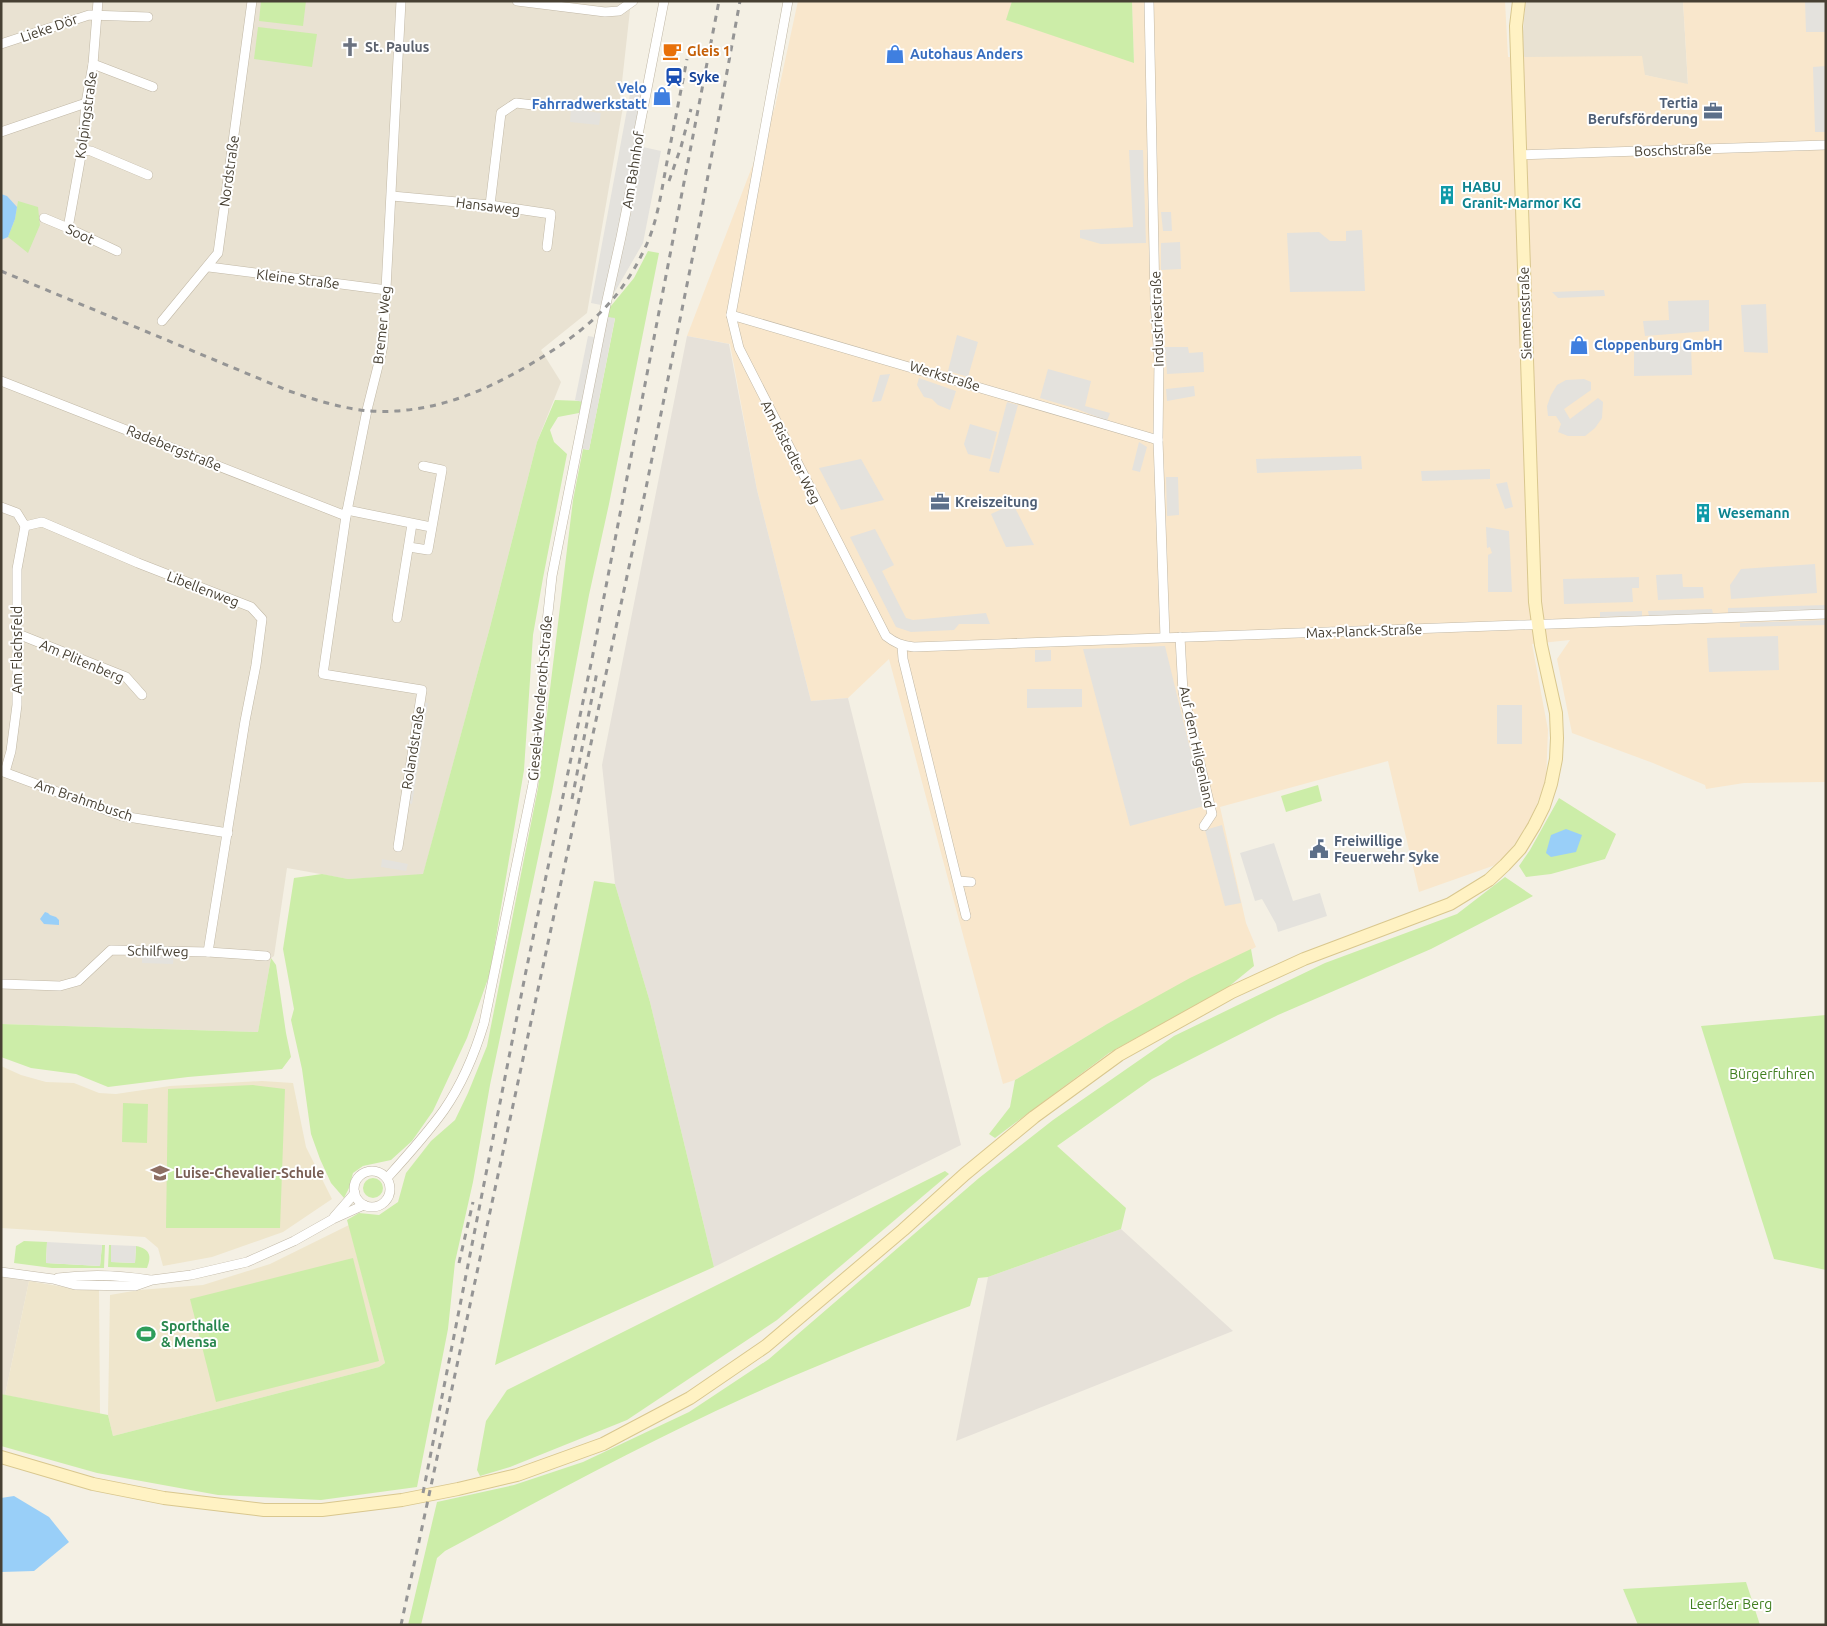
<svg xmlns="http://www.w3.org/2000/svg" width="1827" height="1626" viewBox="0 0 1827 1626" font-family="Ubuntu,sans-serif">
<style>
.residential{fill:#e9e2d2}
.commercial{fill:#f9e7cc}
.industrial{fill:#e6e1d9}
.education{fill:#efe6cc}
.green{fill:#cceda8}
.parking{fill:#e4e2dd}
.water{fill:#99cff8}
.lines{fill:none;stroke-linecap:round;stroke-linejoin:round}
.street-casing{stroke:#c1b8a6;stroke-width:10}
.secondary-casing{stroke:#d9c78e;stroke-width:14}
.street{stroke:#fff;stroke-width:9}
.secondary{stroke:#fff2c3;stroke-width:12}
.rail{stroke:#959595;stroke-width:3;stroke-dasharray:6 6;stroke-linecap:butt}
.labels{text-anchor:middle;stroke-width:4;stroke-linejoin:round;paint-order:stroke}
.street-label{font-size:14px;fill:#474033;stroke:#fff}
.worship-label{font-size:14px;font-weight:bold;fill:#5b616d;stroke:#fff;text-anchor:start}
.food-label{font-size:14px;font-weight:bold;fill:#c56008;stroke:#fff;text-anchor:start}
.shop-label{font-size:14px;font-weight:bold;fill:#366cbe;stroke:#fff;text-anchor:start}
.transit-label{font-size:14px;font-weight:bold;fill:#164399;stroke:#fff;text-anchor:start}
.service-label{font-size:14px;font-weight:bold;fill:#4e5e75;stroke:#fff;text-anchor:start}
.culture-label{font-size:14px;font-weight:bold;fill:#0d838f;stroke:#fff;text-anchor:start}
.park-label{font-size:14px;fill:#417f20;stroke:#fff}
.education-label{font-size:14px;font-weight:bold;fill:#785e54;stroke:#fff;text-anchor:start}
.leisure-label{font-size:14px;font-weight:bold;fill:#27864d;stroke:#fff;text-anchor:start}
</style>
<rect width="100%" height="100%" fill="#f4f0e4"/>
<g class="residential">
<path d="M1 1H631L620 100 623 107 587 313 541 350 561 382 537 442 490 627 423 875 348 879 287 868 274 956 271 958 258 1032 1 1024Z"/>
<path d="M1527 1H1683L1688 85 1645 75 1521 57 1525 6Z"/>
<path d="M1 1277 29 1281 5 1395 1 1394Z"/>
</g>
<path class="commercial" d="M798 1H1012L1007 20 1134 62 1132 1H1505L1508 57 1642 56 1645 75 1688 84 1683 1H1826V782L1744 783 1706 789 1705 785 1653 763 1572 733 1557 659 1570 640 1532 644 1548 730 1546 780 1530 822 1501 863 1419 892 1388 761 1220 807 1246 923 1256 947 1107 1024 1015 1080 1003 1084 889 659 848 698 811 701 757 490 730 344 687 336 775 107Z"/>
<g class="industrial">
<path d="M687 336 729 344 757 490 811 701 848 698 961 1145 714 1267 650 1002 615 884 602 765Z"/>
<path d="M1121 1229 1233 1331 956 1441 988 1277Z"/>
</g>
<g class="education">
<path d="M1 1066 21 1075 46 1082 74 1083 99 1093 116 1094 170 1086 262 1081 293 1083 306 1147 332 1199 283 1232 212 1257 163 1266 158 1248 145 1237 1 1228Z"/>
<path d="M349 1225 385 1363 379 1367 113 1436 108 1415 110 1295 139 1290 203 1285 270 1264Z"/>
<path d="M29 1281 76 1289 99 1290 100 1414 5 1395Z"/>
</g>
<g class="green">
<path d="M261 1H306L303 26 259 21Z"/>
<path d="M1012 1H1132L1134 63 1006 20Z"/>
<path d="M258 27 317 34 312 67 254 59Z"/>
<path d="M18 201 38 207 40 225 28 253 8 237 15 219Z"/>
<path d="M648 251 659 253 609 504 589 595 552 792 490 1085 473 1182 455 1262 448 1329 417 1487 321 1500 218 1495 97 1473 1 1446V1394L108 1415 113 1436 379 1367 385 1363 347 1220 359 1213 379 1215 398 1202 406 1173 431 1141 455 1120 468 1093 487 1046 538 788 573 500 583 449 589 450 615 319 607 317 606 312 634 278Z"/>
<path d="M555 400 582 401 579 413 558 417 550 430 554 442 567 454 543 578 533 635 524 770 490 973 467 1038 433 1111 412 1141 391 1160 363 1166 353 1173 349 1188 344 1198 331 1183 320 1159 311 1134 302 1069 291 1020 294 1009 283 949 294 878 322 874 348 879 423 874 490 627 537 442Z"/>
<path d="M1318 785 1322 801 1286 812 1281 796Z"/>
<path d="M1559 798 1616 834 1605 859 1551 874 1526 877 1519 866 1530 850Z"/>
<path d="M1505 877 1533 896 1431 949 1278 1015 1152 1079 1057 1146 1126 1208 1121 1229 988 1277 978 1278 970 1306C894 1334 819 1364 746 1397 643 1444 544 1498 445 1551L437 1558 421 1625H408L437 1502 514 1485 583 1462 689 1412 769 1359 979 1178 1053 1120 1174 1036 1325 963 1457 914Z"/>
<path d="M594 881 615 884 650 1002 714 1267 495 1365Z"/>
<path d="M1251 949 1254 966 1227 988 1109 1053 995 1138 989 1134 1010 1107 1015 1080 1107 1024 1190 978Z"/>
<path d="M271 958 276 965 286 1033 291 1057 282 1069 188 1077 108 1087 76 1074 31 1068 1 1057V1024L258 1032Z"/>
<path d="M1826 1015V1270L1774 1259 1701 1026Z"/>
<path d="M253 1085 285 1089 280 1228H166L168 1089Z"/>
<path d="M123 1103 148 1104 147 1143 122 1142Z"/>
<path d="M945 1171 949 1174 777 1320 627 1420 510 1467 480 1476 477 1470 486 1421 507 1390Z"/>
<circle cx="373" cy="1188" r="10"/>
<path d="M24 1241 47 1242 46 1263 100 1266 102 1245H105L104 1268H52L14 1263 16 1246Z"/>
<path d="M109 1245H111V1262L135 1263 136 1246C150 1249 152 1256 147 1268L108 1267Z"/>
<path d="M353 1258 379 1361 216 1402 190 1299Z"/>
<path d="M1746 1582 1760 1625H1638L1623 1589Z"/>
</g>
<g class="parking">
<path d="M1805 1H1826V32H1806Z"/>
<path d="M1826 66V132H1815L1813 67Z"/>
<path d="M632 83 644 85 634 145 661 151 643 243 613 295 601 305 591 303Z"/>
<path d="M571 109 601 113 599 125 570 122Z"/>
<path d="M1129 150H1143L1146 243 1101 244 1080 238V230L1133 227Z"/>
<path d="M1161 212H1171L1172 231H1163Z"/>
<path d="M1362 230 1365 291 1290 292 1287 233 1319 232 1330 241H1346V231Z"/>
<path d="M1180 242 1181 269 1161 270V243Z"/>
<path d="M1604 290 1605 296 1558 298 1552 292Z"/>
<path d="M1709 300V331L1645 336 1643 321 1669 320 1668 301Z"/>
<path d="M1766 304 1768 353 1744 352 1741 305Z"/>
<path d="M607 317 615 318 589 450 573 447 582 402 575 400 588 336 594 337 597 325Z"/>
<path d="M957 335 978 342 968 377 948 371Z"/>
<path d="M1691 346 1692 375 1634 376V348Z"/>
<path d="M1188 347 1189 353 1203 352 1204 372 1167 374 1165 347Z"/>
<path d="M1048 369 1091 381 1085 406 1110 413 1107 421 1077 409 1040 398Z"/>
<path d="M890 374 881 401 872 402 880 375Z"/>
<path d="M919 378 956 391 950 410 938 405 932 399 924 397 917 385Z"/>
<path d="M1584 379 1591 382V390L1564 409 1570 419 1598 398 1603 402 1602 418 1595 428 1585 436H1568L1558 432 1561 424 1556 416H1548L1547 406 1551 395 1557 385 1566 380Z"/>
<path d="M1194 386 1195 396 1167 401 1166 389Z"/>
<path d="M1007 402 1018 405 999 473 989 471Z"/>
<path d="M970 424 997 432 990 459 968 454 964 444Z"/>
<path d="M1139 442 1147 447 1140 472 1132 470Z"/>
<path d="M1361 456 1362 469 1257 473 1256 459Z"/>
<path d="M861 459 884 500 841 510 819 468Z"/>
<path d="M1490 469V479L1422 481 1421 471Z"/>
<path d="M1166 477H1178L1179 515 1167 516Z"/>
<path d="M1507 482 1513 507 1505 509 1496 484Z"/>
<path d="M1013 504 1034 545 1006 547 991 514Z"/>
<path d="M1486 527 1509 531 1512 592H1488V555L1492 553 1490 547 1487 548Z"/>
<path d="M875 529 894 565 882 571 906 618 913 620 986 613 990 624H959L954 630 911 632 896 627 850 537Z"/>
<path d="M1815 564 1817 593 1731 599 1730 585 1741 569Z"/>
<path d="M1682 574 1683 587H1703L1704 598 1658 600 1656 575Z"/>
<path d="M1639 577V588H1632L1633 602 1564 604 1563 579Z"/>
<path d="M1826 605V610L1728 613V608Z"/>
<path d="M1712 609 1713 614 1649 616 1648 611Z"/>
<path d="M1642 611V616L1600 617V612Z"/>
<path d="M1826 620V625L1740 627V623Z"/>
<path d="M1778 636 1779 670 1709 672 1707 638Z"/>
<path d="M1165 646 1204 806 1130 826 1083 649Z"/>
<path d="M1035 650H1051V661L1035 662Z"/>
<path d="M1027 689H1082V707L1027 708Z"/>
<path d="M425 703H428L412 804 408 803Z"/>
<rect x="1497" y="705" width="25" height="39"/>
<path d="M1222 825 1241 903 1225 906 1205 830Z"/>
<path d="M1274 843 1293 901 1320 893 1327 916 1278 932 1276 924 1262 899 1255 901 1240 853Z"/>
<path d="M382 859 408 864 406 871 381 867Z"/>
<path d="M142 955 174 956 173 964 142 963Z"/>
<path d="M47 1242 102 1245 100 1266 46 1263Z"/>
<path d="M111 1245 136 1246 135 1263 111 1262Z"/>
</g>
<g class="water">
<path d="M1 194 7 196 17 207 15 219 8 237 1 240Z"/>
<path d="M1566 829 1582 835 1576 852 1551 857 1546 853 1551 835Z"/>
<path d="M45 912 48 913 50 915 56 917 59 920V925L44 924 40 919Z"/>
<path d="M14 1496 49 1517 69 1542 34 1571 1 1572V1498Z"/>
</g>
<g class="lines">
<g class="street-casing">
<g id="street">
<path d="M517 1 605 12 619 11 633 1"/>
<path d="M788 1 731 315 739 348 886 636C895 643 902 646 914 647 1218 635 1522 626 1826 614"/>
<path d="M1149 1 1155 301 1159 360 1158 440 1165 637"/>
<path d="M1 44 89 15 148 17"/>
<path d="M93 64 153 87"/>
<path d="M1 132 86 103"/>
<path d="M82 150 91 151 148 175"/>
<path d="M1520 155 1826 145"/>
<path d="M392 196 490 205 551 214 547 247"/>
<path d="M490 205 501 113 516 103 533 105"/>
<path d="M44 218 68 228 117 251"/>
<path d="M68 228 82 150 86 103 93 64 98 1"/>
<path d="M209 267 387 290"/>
<path d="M731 315 1158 440"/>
<path d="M162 321 218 253 252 1"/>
<path d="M1 381 346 516"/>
<path d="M1 507 17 513 25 526 42 522 138 563 251 607 262 619 256 665 245 721 208 952"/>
<path d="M347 510 431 527"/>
<path d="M409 547 428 550 442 470 423 466"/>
<path d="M397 618 412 524"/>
<path d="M18 634 126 677 142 695"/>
<path d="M1180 637 1183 692 1212 814 1204 826"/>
<path d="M902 646 903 659 966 916"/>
<path d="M1 771 122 816 228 833"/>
<path d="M5 772 11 751 17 705V569L25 526"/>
<path d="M398 847 422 690 323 674 346 516 367 410 383 346 401 1"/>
<path d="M958 881 971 882"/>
<path d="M1 984 60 986 78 981 111 950 208 952 266 956"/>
<circle cx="372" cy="1189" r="18"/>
<path d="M387 1178C407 1156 427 1134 444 1110 462 1084 475 1053 484 1023L533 784 540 731 546 631 552 576 603 318 621 237 638 152V135L664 1"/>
<path d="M334 1217 355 1193"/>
<path d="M1 1272 53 1279 75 1285 135 1286 152 1280 191 1275 247 1262 294 1241 333 1219 364 1205"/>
<path d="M58 1278C88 1274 121 1275 150 1280"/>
</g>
</g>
<g class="secondary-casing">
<path id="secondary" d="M1 1457 93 1484 164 1498 264 1510H322L402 1500 458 1489 517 1475 603 1444 690 1398 766 1346 903 1230 965 1174 1034 1117 1119 1055 1232 992 1304 959 1450 904 1489 880 1505 865 1520 849 1534 826 1544 806 1551 784 1556 759 1557 738 1556 713 1541 645 1535 602 1516 26 1519 1"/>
</g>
<use href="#street" class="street"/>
<use href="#secondary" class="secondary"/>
<g class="rail">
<path d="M669 181 681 147 691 109"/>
<path d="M1 271 289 391C324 403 359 414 396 411 443 408 484 391 524 368 579 336 618 306 645 248 657 223 661 194 666 167 673 131 680 95 687 59"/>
<path d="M572 799 597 672"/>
<path d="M459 1263 473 1202"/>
<path d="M423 1493 526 971 592 659 719 1"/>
<path d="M401 1625 646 488 698 230 740 1"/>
</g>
</g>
<defs>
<g id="church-bare" transform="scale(1.5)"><path d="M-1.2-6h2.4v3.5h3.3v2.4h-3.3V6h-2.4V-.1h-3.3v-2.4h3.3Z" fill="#6b7280" stroke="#fff" stroke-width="2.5" paint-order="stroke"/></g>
<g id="cafe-bare" transform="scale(1.5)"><path d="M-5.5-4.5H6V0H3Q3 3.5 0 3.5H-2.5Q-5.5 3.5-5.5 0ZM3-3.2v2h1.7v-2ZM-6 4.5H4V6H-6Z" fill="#e8710a" stroke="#fff" stroke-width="2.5" paint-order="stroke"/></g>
<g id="shop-bare" transform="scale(1.5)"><path d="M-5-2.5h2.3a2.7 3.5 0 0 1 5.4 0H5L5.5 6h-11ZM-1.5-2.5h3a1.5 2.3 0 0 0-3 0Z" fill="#3f7fe0" stroke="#fff" stroke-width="2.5" paint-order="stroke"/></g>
<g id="station-bare" transform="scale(1.5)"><path d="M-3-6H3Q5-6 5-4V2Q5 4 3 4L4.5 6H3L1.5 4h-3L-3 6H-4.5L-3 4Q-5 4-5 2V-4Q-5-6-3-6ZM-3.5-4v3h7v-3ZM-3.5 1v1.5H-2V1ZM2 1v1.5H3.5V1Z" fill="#1a4fb4" stroke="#fff" stroke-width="2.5" paint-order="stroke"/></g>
<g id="office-bare" transform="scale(1.5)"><path d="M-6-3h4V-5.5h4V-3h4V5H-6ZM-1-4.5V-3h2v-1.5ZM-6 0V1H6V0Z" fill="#5c6f8a" stroke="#fff" stroke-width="2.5" paint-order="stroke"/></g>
<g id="building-bare" transform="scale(1.5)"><path d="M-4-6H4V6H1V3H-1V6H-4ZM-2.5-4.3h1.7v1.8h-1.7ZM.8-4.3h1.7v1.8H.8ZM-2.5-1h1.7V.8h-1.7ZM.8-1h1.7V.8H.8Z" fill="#0f9aa8" stroke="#fff" stroke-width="2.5" paint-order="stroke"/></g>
<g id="civic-bare" transform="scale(1.5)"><path d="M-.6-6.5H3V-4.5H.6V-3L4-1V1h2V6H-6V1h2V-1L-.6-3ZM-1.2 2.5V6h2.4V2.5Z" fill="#5c6f8a" stroke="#fff" stroke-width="2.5" paint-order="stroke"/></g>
<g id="school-bare" transform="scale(1.5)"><path d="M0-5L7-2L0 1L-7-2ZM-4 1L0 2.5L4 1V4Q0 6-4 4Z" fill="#8d6e63" stroke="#fff" stroke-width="2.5" paint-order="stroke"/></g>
<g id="stadium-bare" transform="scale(1.5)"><path d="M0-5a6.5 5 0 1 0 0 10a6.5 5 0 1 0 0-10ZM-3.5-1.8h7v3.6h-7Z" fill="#2e9e5b" stroke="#fff" stroke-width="2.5" paint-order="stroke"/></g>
</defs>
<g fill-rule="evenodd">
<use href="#church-bare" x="350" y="47"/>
<use href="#cafe-bare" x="672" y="51"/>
<use href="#shop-bare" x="895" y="54"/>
<use href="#station-bare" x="674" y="77"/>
<use href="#shop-bare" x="662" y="96"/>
<use href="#office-bare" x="1713" y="111"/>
<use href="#building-bare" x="1447" y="195"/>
<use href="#shop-bare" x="1579" y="345"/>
<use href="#office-bare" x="940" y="502"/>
<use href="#building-bare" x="1703" y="513"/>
<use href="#civic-bare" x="1319" y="849"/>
<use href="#school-bare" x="160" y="1173"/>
<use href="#stadium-bare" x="146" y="1334"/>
</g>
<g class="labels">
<g class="street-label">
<text transform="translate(49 28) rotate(-19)" y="5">Lieke Dör</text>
<text transform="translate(86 115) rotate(-82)" y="5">Kolpingstraße</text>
<text transform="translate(1673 150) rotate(-2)" y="5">Boschstraße</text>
<text transform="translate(633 170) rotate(-81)" y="5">Am Bahnhof</text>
<text transform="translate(229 171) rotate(-82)" y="5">Nordstraße</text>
<text transform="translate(488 206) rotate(7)" y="5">Hansaweg</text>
<text transform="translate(80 234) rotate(25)" y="5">Soot</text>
<text transform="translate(298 279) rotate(7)" y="5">Kleine Straße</text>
<text transform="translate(1525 313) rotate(-92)" y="5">Siemensstraße</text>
<text transform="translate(1157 319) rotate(-92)" y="5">Industriestraße</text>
<text transform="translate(382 325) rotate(-84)" y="5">Bremer Weg</text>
<text transform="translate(945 376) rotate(17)" y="5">Werkstraße</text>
<text transform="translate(174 448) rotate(22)" y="5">Radebergstraße</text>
<text transform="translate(791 452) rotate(63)" y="5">Am Ristedter Weg</text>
<text transform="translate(203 589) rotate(21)" y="5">Libellenweg</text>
<text transform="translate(1364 631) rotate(-2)" y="5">Max-Planck-Straße</text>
<text transform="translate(17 650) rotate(-90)" y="5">Am Flachsfeld</text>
<text transform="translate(82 661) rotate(23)" y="5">Am Plitenberg</text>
<text transform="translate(540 698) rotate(-85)" y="5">Giesela-Wenderoth-Straße</text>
<text transform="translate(1197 747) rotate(78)" y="5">Auf dem Hilgenland</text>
<text transform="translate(413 748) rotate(-81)" y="5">Rolandstraße</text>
<text transform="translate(84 800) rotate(19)" y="5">Am Brahmbusch</text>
<text transform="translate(158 951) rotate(1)" y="5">Schilfweg</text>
</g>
<g class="worship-label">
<text x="365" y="52">St. Paulus</text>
</g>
<g class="food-label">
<text x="687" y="56">Gleis 1</text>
</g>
<g class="shop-label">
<text x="910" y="59">Autohaus Anders</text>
<text x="647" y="93" text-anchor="end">Velo<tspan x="647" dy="16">Fahrradwerkstatt</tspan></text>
<text x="1594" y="350">Cloppenburg GmbH</text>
</g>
<g class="transit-label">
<text x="689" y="82">Syke</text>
</g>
<g class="service-label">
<text x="1698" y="108" text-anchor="end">Tertia<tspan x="1698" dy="16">Berufsförderung</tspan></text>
<text x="955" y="507">Kreiszeitung</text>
<text x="1334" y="846">Freiwillige<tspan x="1334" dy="16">Feuerwehr Syke</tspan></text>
</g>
<g class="culture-label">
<text x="1462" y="192">HABU<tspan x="1462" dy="16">Granit-Marmor KG</tspan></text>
<text x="1718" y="518">Wesemann</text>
</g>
<g class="park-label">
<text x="1772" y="1079">Bürgerfuhren</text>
<text x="1731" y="1609">Leerßer Berg</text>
</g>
<g class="education-label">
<text x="175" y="1178">Luise-Chevalier-Schule</text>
</g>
<g class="leisure-label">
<text x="161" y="1331">Sporthalle<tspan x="161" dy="16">&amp; Mensa</tspan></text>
</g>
</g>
<rect width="1827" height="1626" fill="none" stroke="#474033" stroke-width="5"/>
</svg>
